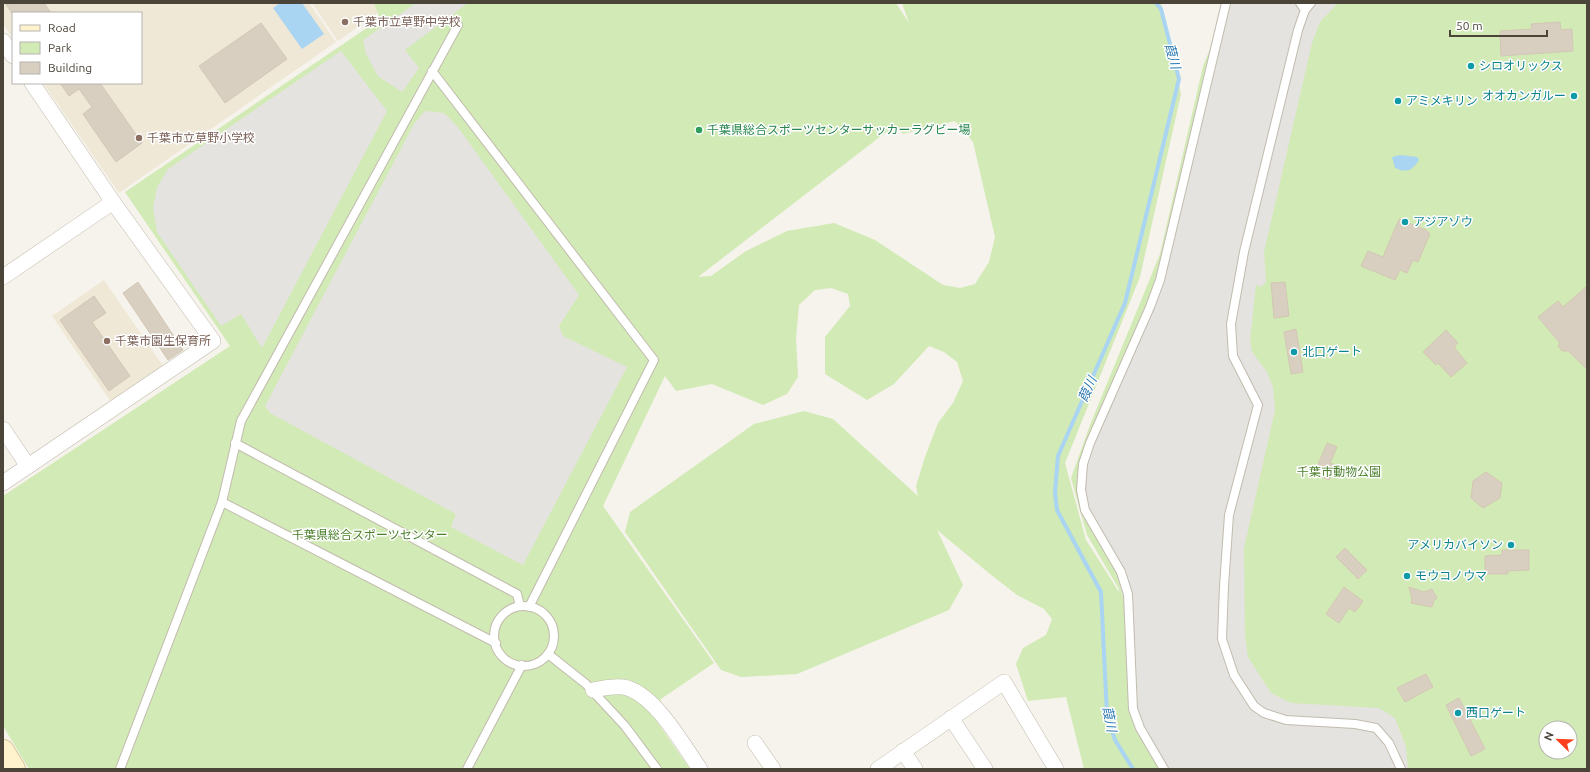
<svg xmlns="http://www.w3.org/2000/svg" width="1590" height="772" viewBox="0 0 1590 772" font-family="Ubuntu,'Noto Sans JP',sans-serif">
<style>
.education{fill:#efe8d6}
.green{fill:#d2eab5;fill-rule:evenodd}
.parking{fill:#e5e3e0}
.water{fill:#a9d4f2}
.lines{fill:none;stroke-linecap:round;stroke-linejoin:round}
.stream{stroke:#a9d4f2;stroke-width:4}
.building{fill:#d8cfc1;stroke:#d3c7b4}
.lane-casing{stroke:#c2bbae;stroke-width:10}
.street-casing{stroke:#c2bbae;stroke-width:16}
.secondary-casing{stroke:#d6c79b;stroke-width:24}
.lane{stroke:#fff;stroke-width:8}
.street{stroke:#fff;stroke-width:15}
.secondary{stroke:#fff3cd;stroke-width:22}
.education-dot{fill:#8d6e63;stroke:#fff;stroke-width:1.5}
.culture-dot{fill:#0f9aa8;stroke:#fff;stroke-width:1.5}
.leisure-dot{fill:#2e9e5b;stroke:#fff;stroke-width:1.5}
.labels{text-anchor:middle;stroke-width:3;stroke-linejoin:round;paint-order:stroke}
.education-label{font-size:12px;fill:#785e54;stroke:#fff;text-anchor:start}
.culture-label{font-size:12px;fill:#0d838f;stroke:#fff;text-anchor:start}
.leisure-label{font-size:12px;fill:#27864d;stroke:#fff;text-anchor:start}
.park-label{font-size:12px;fill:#4a7f2a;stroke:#fff}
.water-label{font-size:13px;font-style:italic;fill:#2e7ab2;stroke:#fff}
</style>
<rect width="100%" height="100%" fill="#f6f3ec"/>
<g class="education">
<path d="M3 3H309L336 42 119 193 43 83H141V13H13V39L3 24Z"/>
<path d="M312 3H392L338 41Z"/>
<path d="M104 280 163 366 111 402 52 316Z"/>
</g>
<path class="green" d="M374 3H896L909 23 902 3H1161L1181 94 1140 277 1065 463 1086 540 1119 592V589L1087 535 1071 478 1090 425 1160 254 1203 66 1229 3H1587V769H1084L1066 697 1028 701 1016 664 1023 648 1046 635 1052 619 1044 609 1017 595 990 574 937 530 963 585 949 610 797 674 741 677 721 670 625 532 630 512 754 424 804 411 833 419 918 496 916 486 925 457 938 423 953 403 963 381 957 362 944 352 929 346 894 384 867 400 825 374V337L850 306 848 294 831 288 815 290 799 305 796 338 798 377 787 394 763 405 712 384 676 391 665 376 603 506 714 663 661 699 656 720 690 769H29L3 726V496L230 346 125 192 380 19ZM955 121 973 142 995 237 989 262 975 284 960 288 943 285 875 240 834 223 787 231 746 251 711 276 698 277 894 126 903 134ZM1546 728H1570V752H1546Z"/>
<g class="parking">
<path d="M416 3H468L405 50 419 68 402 92 378 76 366 54 363 40Z"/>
<path d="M1221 3H1338L1320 22 1312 43 1264 252 1266 282 1261 287 1256 285 1250 341 1252 352 1267 372 1273 387 1275 410 1244 548 1245 637 1248 657 1271 693 1291 703 1379 708 1395 718 1406 747 1408 769H1159L1135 729 1130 711 1124 601 1114 564 1082 513 1079 479 1084 446 1148 302 1155 281Z"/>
<path d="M341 51 387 111 262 348 241 314 221 326 157 232 153 208 157 187 168 169Z"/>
<path d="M425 111 444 113 457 126 579 295 559 326 563 336 627 367 523 565 451 527 456 514 270 413 265 406 414 124Z"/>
</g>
<g class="water">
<path d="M280 3H302L324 34 302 49 273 8Z"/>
<path d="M1400 155 1417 157 1419 160C1412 171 1406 173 1395 168L1392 157Z"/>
</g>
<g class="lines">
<path class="stream" d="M1133 769 1115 740 1107 715 1101 592 1057 510 1055 492 1058 456 1125 303 1179 79 1161 9 1156 3"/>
</g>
<g class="building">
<path d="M5 3H44L51 13H12Z"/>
<path d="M1560 22 1561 30 1572 29 1573 51 1501 56 1500 31 1532 29 1531 24Z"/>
<path d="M261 23 287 59 225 103 199 66Z"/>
<path d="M60 83H100L142 143 116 162 83 114 92 107 79 89 69 96Z"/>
<path d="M1399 219 1426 230 1430 234 1418 262 1413 260 1407 273 1400 270 1395 280 1361 266 1368 251 1383 257Z"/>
<path d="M138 282 183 350 168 360 123 293Z"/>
<path d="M1285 282 1289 316 1274 318 1271 283Z"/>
<path d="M1587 286V369L1568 351H1562L1558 346 1560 343 1538 317 1558 301 1563 307Z"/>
<path d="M94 296 106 313 92 322 130 376 109 391 60 320Z"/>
<path d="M1296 329 1303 372 1291 374 1284 332Z"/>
<path d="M1446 330 1458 343 1454 347 1467 363 1451 377 1438 363 1436 365 1423 352Z"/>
<path d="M1327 443 1337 447 1330 463 1336 465 1329 480 1314 474Z"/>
<path d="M1486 472 1502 483 1500 498 1483 508 1471 498 1473 481Z"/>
<path d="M1345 548 1367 570 1358 579 1336 557Z"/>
<path d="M1502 550H1529V570L1508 571V574H1485V556L1502 555Z"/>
<path d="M1344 587 1363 601 1355 612 1349 608 1339 623 1326 614Z"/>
<path d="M1409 587 1424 592 1432 589 1437 598 1434 600 1432 607 1411 603 1412 599Z"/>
<path d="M1426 674 1433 687 1405 702 1397 688Z"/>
<path d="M1459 698 1485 749 1471 756 1446 705Z"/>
</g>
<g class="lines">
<g class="lane-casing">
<g id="lane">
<path d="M1300 3 1305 10"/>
<path d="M1311 3 1305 10 1298 30 1244 252 1231 324 1233 356 1258 405 1229 515 1224 586 1222 639 1234 675 1254 706 1264 713 1286 720 1355 724 1376 728 1389 743 1401 769"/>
<path d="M432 71 654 360 529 607"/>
<path d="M235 443 517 594 520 606"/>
<path d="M222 502 496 643"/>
<circle cx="524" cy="636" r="30"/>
<path d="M548 654 586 684 625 726 657 769"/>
<path d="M120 769 222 502 241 421 458 25"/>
<path d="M467 769 522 665"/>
<path d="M1164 769 1140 728 1133 709 1128 594 1121 572 1085 510 1081 490 1083 464 1090 443 1150 307 1160 280 1226 3"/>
</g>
</g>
<g class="street-casing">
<g id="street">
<path d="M3 41 13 56"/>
<path d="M3 277 113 202"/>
<path d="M3 429 28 466"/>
<path d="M3 483 213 341 113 202 32 83"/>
<path d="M593 690C603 688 613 686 623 687 654 692 683 745 700 769"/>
<path d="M951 718 985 769"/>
<path d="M755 743 773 769"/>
<path d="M903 751 915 769"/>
<path d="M878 769 1004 682 1056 769"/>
</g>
</g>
<g class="secondary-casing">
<path id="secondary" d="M3 751 14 769"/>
</g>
<use href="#lane" class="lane"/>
<use href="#street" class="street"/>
<use href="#secondary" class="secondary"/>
</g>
<g class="education-dot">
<circle cx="345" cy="22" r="4"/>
<circle cx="139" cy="138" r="4"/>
<circle cx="107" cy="341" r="4"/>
</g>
<g class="culture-dot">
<circle cx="1471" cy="66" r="4"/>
<circle cx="1574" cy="96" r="4"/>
<circle cx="1398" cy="101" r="4"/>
<circle cx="1405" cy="222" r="4"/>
<circle cx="1294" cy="352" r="4"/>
<circle cx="1511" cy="545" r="4"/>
<circle cx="1407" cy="576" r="4"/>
<circle cx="1458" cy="713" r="4"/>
</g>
<circle class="leisure-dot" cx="699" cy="130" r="4"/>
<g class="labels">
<g class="education-label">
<text x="353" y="26">千葉市立草野中学校</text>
<text x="147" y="142">千葉市立草野小学校</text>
<text x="115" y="345">千葉市園生保育所</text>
</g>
<g class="culture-label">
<text x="1479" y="70">シロオリックス</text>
<text x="1566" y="100" text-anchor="end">オオカンガルー</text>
<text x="1406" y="105">アミメキリン</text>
<text x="1413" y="226">アジアゾウ</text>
<text x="1302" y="356">北口ゲート</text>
<text x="1503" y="549" text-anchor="end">アメリカバイソン</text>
<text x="1415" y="580">モウコノウマ</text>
<text x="1466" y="717">西口ゲート</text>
</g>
<g class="leisure-label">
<text x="707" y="134">千葉県総合スポーツセンターサッカーラグビー場</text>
</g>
<g class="park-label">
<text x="1339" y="476">千葉市動物公園</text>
<text x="370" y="539">千葉県総合スポーツセンター</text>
</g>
<g class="water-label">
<text transform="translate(1173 56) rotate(75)" y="5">葭川</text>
<text transform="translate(1087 389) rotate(-66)" y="5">葭川</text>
<text transform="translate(1110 719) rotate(78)" y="5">葭川</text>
</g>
</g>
<rect width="1590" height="772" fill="none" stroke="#4b4439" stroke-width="8"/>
<rect x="12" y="12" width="130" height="72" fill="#ffffff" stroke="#b7b4b0"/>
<rect x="20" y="25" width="20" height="6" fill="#fff3cd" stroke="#b7b4b0"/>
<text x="48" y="32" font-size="12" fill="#4b4439">Road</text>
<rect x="20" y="42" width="20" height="12" fill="#d2eab5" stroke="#b7b4b0"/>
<text x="48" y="52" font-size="12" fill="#4b4439">Park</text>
<rect x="20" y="62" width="20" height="12" fill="#d8cfc1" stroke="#b7b4b0"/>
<text x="48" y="72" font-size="12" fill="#4b4439">Building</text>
<g transform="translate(1558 740) rotate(293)"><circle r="19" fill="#ffffff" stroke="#b7b4b0"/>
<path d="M0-3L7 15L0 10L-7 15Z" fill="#fc3f1d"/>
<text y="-6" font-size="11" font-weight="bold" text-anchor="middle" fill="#4b4439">N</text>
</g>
<path d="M1450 30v6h97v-6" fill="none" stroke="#4b4439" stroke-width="2"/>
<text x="1456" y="30" font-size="12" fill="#4b4439" stroke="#ffffff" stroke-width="3" paint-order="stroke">50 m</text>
</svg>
